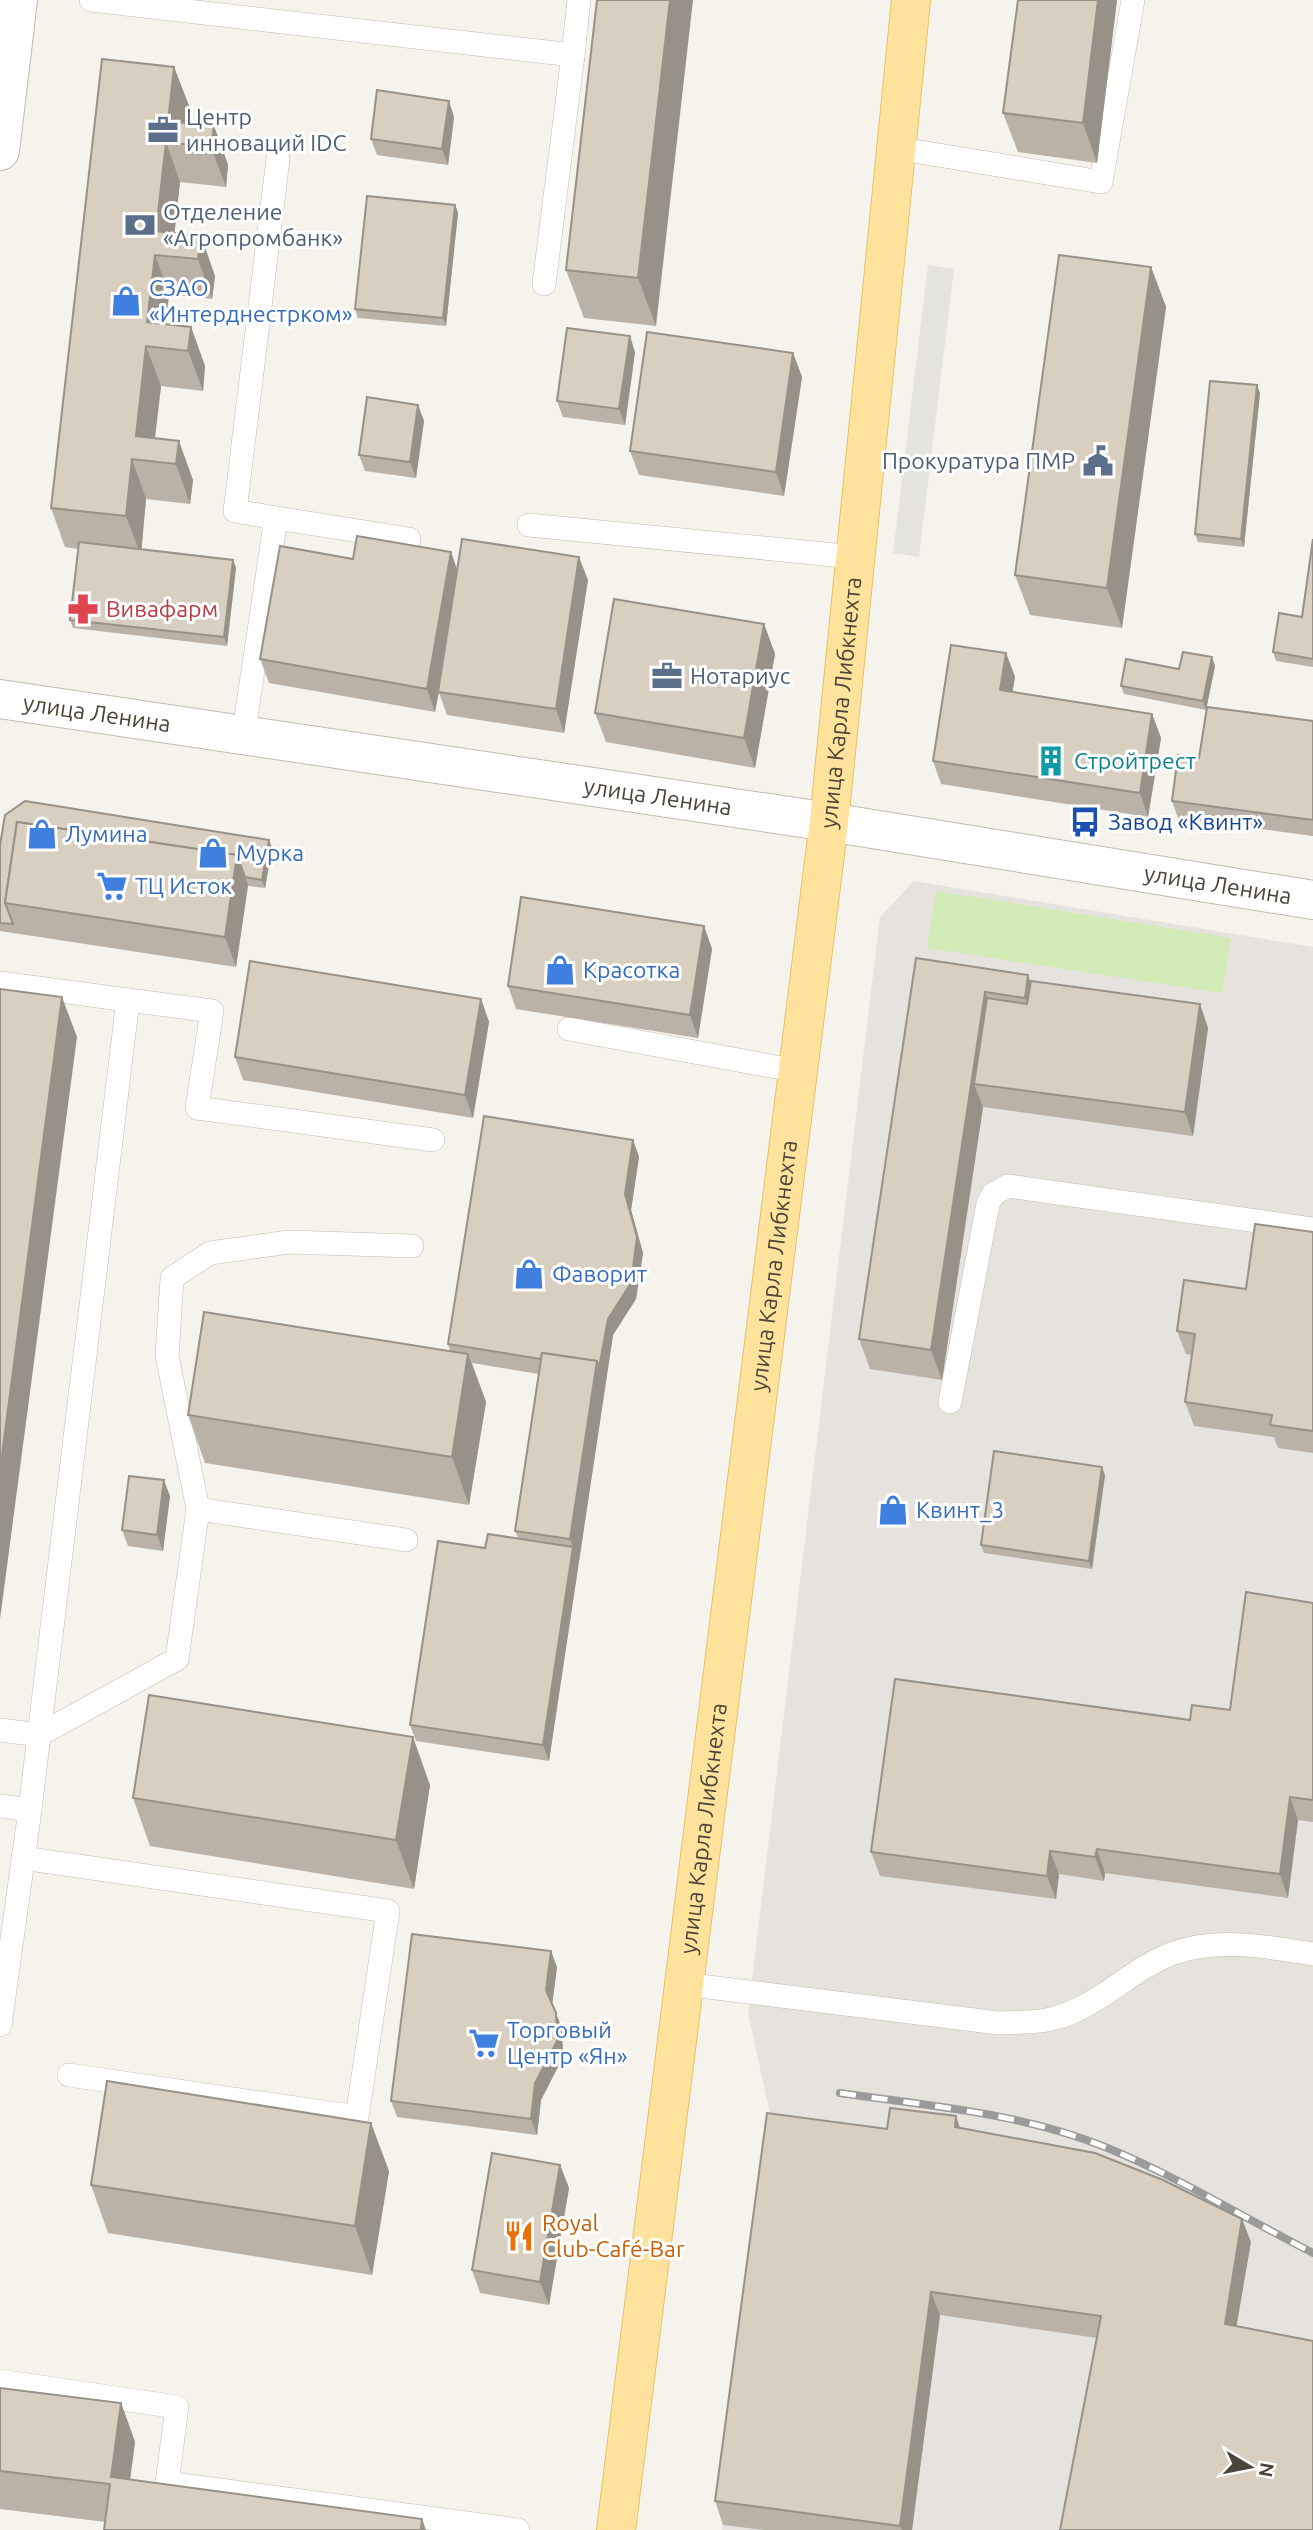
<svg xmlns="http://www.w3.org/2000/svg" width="1313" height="2530" viewBox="0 0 1313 2530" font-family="Ubuntu,sans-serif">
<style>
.industrial{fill:#e6e2dd}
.green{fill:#d2eab5}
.parking{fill:#e5e3e0}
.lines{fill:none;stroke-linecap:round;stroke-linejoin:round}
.service-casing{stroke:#c2bbae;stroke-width:24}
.minor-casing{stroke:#c2bbae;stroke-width:40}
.primary-casing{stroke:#e6c16a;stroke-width:40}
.service{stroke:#fff;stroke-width:23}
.minor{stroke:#fff;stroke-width:38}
.primary{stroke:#ffe39c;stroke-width:38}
.rail-casing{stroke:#9a9a9a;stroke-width:8}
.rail{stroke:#fff;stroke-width:5;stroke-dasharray:16;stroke-linecap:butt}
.wall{fill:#bab2a6}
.shaded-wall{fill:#979187}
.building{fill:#d8cfc1;stroke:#979187;stroke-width:2}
.labels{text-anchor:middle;stroke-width:6;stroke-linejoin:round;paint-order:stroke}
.service-label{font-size:23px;fill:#4e5e75;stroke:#fff;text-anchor:start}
.shop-label{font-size:23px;fill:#366cbe;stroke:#fff;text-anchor:start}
.health-label{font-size:23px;fill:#be3a42;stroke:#fff;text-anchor:start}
.street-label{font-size:23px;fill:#4b4439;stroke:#fff}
.culture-label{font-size:23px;fill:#0d838f;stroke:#fff;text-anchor:start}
.transit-label{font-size:23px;fill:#164399;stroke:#fff;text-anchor:start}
.food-label{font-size:23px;fill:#c56008;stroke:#fff;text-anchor:start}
</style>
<rect width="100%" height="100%" fill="#f6f3ec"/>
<path class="industrial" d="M914 881 1313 947V2530H722L775 2136 748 2013 880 917Z"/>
<path class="green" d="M936 891 1231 938 1222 993 927 948Z"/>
<path class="parking" d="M928 265 954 269 919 557 893 553Z"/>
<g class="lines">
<g class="service-casing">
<g id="service">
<path d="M91 0 573 55 544 284"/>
<path d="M573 55 579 0"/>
<path d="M896 148 1101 182 1133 0"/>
<path d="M276 518 409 539"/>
<path d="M529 525 855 557"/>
<path d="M243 737 276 518 235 511 278 159"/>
<path d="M0 983 128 1000 39 1735"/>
<path d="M128 1000 212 1011 197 1108 433 1140"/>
<path d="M569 1029 798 1071"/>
<path d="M950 1402 988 1204 993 1194 1008 1186 1313 1229"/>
<path d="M198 1509 167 1356 172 1278 210 1253 289 1242 412 1246"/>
<path d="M0 1730 39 1735 30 1810 0 1806"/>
<path d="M39 1735 177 1659 198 1509 406 1540"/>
<path d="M23 1858 388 1911 357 2117 69 2075"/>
<path d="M684 1984 998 2023C1013 2022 1031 2023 1046 2020 1094 2012 1129 1969 1174 1953 1218 1937 1269 1947 1313 1954"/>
<path d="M0 2025 30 1810"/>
<path d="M0 2381 177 2407 167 2483 518 2530"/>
</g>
</g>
<g class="minor-casing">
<g id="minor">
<path d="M0 151 18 0"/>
<path id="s1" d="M0 699 829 822 1313 900"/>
</g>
</g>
<g class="primary-casing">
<g id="primary">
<path id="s2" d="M616 2530 829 822 911 0"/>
</g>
</g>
<use href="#service" class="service"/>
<use href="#minor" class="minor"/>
<use href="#primary" class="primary"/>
<g class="rail-casing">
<path id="rail" d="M840 2093C929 2106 1021 2113 1105 2147 1177 2176 1244 2218 1313 2253"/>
</g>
<use href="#rail" class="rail"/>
</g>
<g class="wall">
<path d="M597 0 656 326 584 318 566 270Z"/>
<path d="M1117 0 1097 163 1018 152 1003 113Z"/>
<path d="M174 67 189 106 187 123 214 126 228 165 226 187 180 182 174 233 201 236 215 276 212 299 169 294 166 324 191 327 205 366 203 391 161 386 155 438 193 480 190 504 146 499 141 549 233 560 236 568 227 646 73 628 70 620 78 549 65 547 51 508Z"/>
<path d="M454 117 448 165 377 155 371 139Z"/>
<path d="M455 205 458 213 446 326 358 318 355 309Z"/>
<path d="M1151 267 1166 307 1122 628 1030 615 1015 575Z"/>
<path d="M635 352 625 425 563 417 557 401Z"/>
<path d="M793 353 802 377 784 496 639 475 630 451Z"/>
<path d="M1260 393 1244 547 1198 542 1195 534Z"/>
<path d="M418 405 424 421 416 478 365 471 359 455Z"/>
<path d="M1313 539V667L1276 661 1273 652 1302 617Z"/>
<path d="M451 552 457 569 588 580 564 733 447 715 439 693 435 712 269 683 260 659 353 559Z"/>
<path d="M764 624 775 654 755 768 606 742 595 713Z"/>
<path d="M1006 653 1015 677 1012 692 1152 714 1161 738 1148 817 941 784 933 761Z"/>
<path d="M1212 657 1215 666 1206 710 1124 694 1121 686 1179 669Z"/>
<path d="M1313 721V836L1178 818 1172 801 1199 758Z"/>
<path d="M269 840 272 848 265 888 248 886 236 967 0 931V845Z"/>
<path d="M704 926 712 949 698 1038 516 1009 508 986Z"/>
<path d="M916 958 1031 981 1200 1004 1208 1028 1193 1136 983 1107 942 1380 870 1369 859 1339Z"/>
<path d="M481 999 489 1022 473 1118 243 1080 235 1057Z"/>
<path d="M633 1140 639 1157 631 1210 643 1253 636 1299 613 1335 549 1761 416 1741 410 1725 485 1548 518 1538 515 1531 539 1374 472 1363 486 1402 469 1505 205 1463 188 1415 450 1351 448 1344Z"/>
<path d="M1313 1232V1453L1278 1448 1274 1437 1194 1426 1185 1402 1192 1355 1186 1354 1177 1331 1246 1289Z"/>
<path d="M1105 1475 1092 1569 984 1553 981 1545Z"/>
<path d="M170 1496 163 1551 128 1546 122 1530Z"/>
<path d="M1313 1603V1822L1298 1820 1288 1898 1105 1873 1104 1881 1059 1874 1056 1899 880 1876 871 1852 1190 1720 1230 1710Z"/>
<path d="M430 1785 414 1889 150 1846 133 1798Z"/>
<path d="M557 1967 552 2003 562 2029 563 2057 541 2100 537 2135 397 2117 391 2101Z"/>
<path d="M960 2128 1251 2242 1097 2338 940 2315 912 2530H764L723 2525 715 2501 887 2129Z"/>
<path d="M560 2165 569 2188 549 2305 480 2293 472 2270Z"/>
<path d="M389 2171 372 2275 108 2233 91 2185Z"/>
<path d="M0 2388 121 2403 135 2442 130 2480 106 2522 0 2509Z"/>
</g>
<g class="shaded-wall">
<path d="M670 0H693L656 326 638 278Z"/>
<path d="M1098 0H1117L1097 163 1083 123Z"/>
<path d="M174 67 189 106 184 144 168 121Z"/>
<path d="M449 101 454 117 448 165 442 149Z"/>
<path d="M214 126 228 165 226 187 211 147Z"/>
<path d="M166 142 180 182 172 257 156 231Z"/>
<path d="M455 205 458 213 446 326 443 318Z"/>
<path d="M201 236 215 276 212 299 198 259Z"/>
<path d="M155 255 169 294 163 348 147 322Z"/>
<path d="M1151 267 1166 307 1122 628 1107 588Z"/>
<path d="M191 327 205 366 203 391 188 351Z"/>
<path d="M630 336 635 352 625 425 619 409Z"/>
<path d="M146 346 161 386 152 462 136 436Z"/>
<path d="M793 353 802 377 784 496 776 472Z"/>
<path d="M1257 385 1260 393 1244 547 1241 539Z"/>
<path d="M418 405 424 421 416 478 410 462Z"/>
<path d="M179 441 193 480 190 504 176 464Z"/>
<path d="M132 459 146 499 141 556 126 516Z"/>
<path d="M451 552 459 576 435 712 427 689Z"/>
<path d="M579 557 588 580 564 733 556 709Z"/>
<path d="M233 560 236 568 227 646 224 637Z"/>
<path d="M764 624 775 654 755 768 744 738Z"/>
<path d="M1006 653 1015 677 1009 714 1000 690Z"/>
<path d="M1212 657 1215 666 1206 710 1203 701Z"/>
<path d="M1152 714 1161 738 1148 817 1140 793Z"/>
<path d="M269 840 272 848 265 888 262 880Z"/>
<path d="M237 855 248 885 236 967 225 937Z"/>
<path d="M704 926 712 949 698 1038 690 1015Z"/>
<path d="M1028 975 1039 1005 1036 1027 1025 998Z"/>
<path d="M985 992 996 1021 974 1084 983 1107 942 1380 931 1350Z"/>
<path d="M62 997 77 1037 0 1619V1470Z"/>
<path d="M481 999 489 1022 473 1118 465 1095Z"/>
<path d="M1200 1004 1208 1028 1193 1136 1185 1112Z"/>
<path d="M633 1140 639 1157 631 1210 643 1253 636 1299 613 1335 549 1761 543 1745 573 1547 570 1539 597 1361Z"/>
<path d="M468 1354 486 1402 469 1505 452 1457Z"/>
<path d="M1102 1467 1105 1475 1092 1569 1089 1561Z"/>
<path d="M164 1480 170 1496 163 1551 157 1535Z"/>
<path d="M413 1737 430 1785 414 1889 396 1840Z"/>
<path d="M1290 1797 1298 1820 1288 1898 1280 1874Z"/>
<path d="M1097 1849 1105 1873 1104 1881 1095 1857Z"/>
<path d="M1050 1851 1059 1874 1056 1899 1047 1876Z"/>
<path d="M551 1951 557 1967 552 2006 546 1990Z"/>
<path d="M556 2013 562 2029 563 2057 541 2100 537 2135 531 2119 535 2083Z"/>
<path d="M956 2116 964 2140 955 2127Z"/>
<path d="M371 2123 389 2171 372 2275 355 2226Z"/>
<path d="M560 2165 569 2188 549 2305 540 2282Z"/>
<path d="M1242 2219 1251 2242 1233 2347 1225 2324Z"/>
<path d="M931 2292 940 2315 912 2530H902L900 2526Z"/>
<path d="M121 2403 135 2442 125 2517 111 2477Z"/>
<path d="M422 2519 426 2530H421Z"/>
</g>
<g class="building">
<path d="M597 0H670L638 278 566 270Z"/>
<path d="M1018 0H1098L1083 123 1003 113Z"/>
<path d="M102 59 174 67 168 121 214 126 211 147 166 142 156 231 201 236 198 259 155 255 147 322 191 327 188 351 146 346 136 436 179 441 176 464 132 459 126 516 51 508Z"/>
<path d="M377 90 449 101 442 149 371 139Z"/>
<path d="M367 196 455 205 443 318 355 309Z"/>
<path d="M1059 255 1151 267 1107 588 1015 575Z"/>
<path d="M567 328 630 336 619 409 557 401Z"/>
<path d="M647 332 793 353 776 472 630 451Z"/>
<path d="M1210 381 1257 385 1241 539 1195 534Z"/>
<path d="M367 397 418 405 410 462 359 455Z"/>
<path d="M357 536 451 552 427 689 260 659 280 546 353 559Z"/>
<path d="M462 539 579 557 556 709 438 692Z"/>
<path d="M1313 539V659L1273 652 1279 613 1302 617Z"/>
<path d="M79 542 233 560 224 637 70 620Z"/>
<path d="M614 599 764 624 744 738 595 713Z"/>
<path d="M951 645 1006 653 1000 690 1152 714 1140 793 933 761Z"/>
<path d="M1183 652 1212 657 1203 701 1121 686 1126 659 1179 669Z"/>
<path d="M1207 707 1313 721V820L1172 801 1178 755 1199 758Z"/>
<path d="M25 801 269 840 262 880 245 877 237 855 17 822 5 903 13 924 0 923V845L5 815Z"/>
<path d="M17 822 237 855 225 937 5 903Z"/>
<path d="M521 897 704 926 690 1015 508 986Z"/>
<path d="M916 958 1028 975 1025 998 985 992 931 1350 859 1339Z"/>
<path d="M250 961 481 999 465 1095 235 1057Z"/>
<path d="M1031 981 1200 1004 1185 1112 974 1084 987 998 1027 1004Z"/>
<path d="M0 989 62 997 0 1470Z"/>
<path d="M484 1116 633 1140 625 1194 637 1237 631 1283 608 1319 599 1368 597 1361 542 1353 541 1359 448 1344Z"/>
<path d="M1255 1224 1313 1232V1431L1270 1425 1272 1415 1185 1402 1195 1334 1177 1331 1184 1280 1246 1289Z"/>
<path d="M204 1312 468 1354 452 1457 188 1415Z"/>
<path d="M542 1353 597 1361 570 1539 515 1531Z"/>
<path d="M994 1451 1102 1467 1089 1561 981 1545Z"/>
<path d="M129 1476 164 1480 157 1535 122 1530Z"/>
<path d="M488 1534 573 1547 543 1745 410 1725 438 1541 485 1548Z"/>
<path d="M1246 1592 1313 1603V1800L1290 1797 1280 1874 1097 1849 1095 1857 1050 1851 1047 1876 871 1852 895 1679 1190 1720 1192 1705 1230 1710Z"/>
<path d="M149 1695 413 1737 396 1840 133 1798Z"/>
<path d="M412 1934 551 1951 546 1990 556 2013 557 2041 535 2083 531 2119 391 2101Z"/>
<path d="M107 2081 371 2123 355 2226 91 2185Z"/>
<path d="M890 2108 956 2116 955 2127 1095 2153 1163 2180 1242 2219 1225 2324 1313 2341V2530H1060L1101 2316 931 2292 900 2526 715 2501 767 2113 887 2129Z"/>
<path d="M492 2153 560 2165 540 2282 472 2270Z"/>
<path d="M0 2388 121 2403 111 2477 422 2519 421 2530H104L110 2484 0 2471Z"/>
</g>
<defs>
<g id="office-bare" transform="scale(2.415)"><path d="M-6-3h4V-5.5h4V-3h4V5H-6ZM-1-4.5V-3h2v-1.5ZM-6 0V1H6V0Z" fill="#5c6f8a" stroke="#fff" stroke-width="2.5" paint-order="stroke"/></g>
<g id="bank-bare" transform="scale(2.415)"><path d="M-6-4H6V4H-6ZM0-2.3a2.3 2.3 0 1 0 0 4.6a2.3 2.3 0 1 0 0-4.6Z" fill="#5c6f8a" stroke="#fff" stroke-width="2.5" paint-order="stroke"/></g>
<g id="shop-bare" transform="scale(2.415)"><path d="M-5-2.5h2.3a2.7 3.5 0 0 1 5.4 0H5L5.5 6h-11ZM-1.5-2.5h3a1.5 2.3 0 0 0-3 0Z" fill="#3f7fe0" stroke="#fff" stroke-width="2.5" paint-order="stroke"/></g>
<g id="civic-bare" transform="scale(2.415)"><path d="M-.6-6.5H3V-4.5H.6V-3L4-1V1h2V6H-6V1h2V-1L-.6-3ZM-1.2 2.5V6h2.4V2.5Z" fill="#5c6f8a" stroke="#fff" stroke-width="2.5" paint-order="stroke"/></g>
<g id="pharmacy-bare" transform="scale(2.415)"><path d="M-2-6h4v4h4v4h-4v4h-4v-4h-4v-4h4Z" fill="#e0444e" stroke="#fff" stroke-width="2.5" paint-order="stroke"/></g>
<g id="building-bare" transform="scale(2.415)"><path d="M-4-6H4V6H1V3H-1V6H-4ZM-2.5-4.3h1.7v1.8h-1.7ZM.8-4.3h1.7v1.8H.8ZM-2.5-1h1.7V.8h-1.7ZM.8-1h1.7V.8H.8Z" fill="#0f9aa8" stroke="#fff" stroke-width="2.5" paint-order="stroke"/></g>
<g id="bus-bare" transform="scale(2.415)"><path d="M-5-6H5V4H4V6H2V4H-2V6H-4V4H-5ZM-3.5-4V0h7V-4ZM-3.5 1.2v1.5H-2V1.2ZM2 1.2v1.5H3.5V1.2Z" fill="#1a4fb4" stroke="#fff" stroke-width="2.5" paint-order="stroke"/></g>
<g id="supermarket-bare" transform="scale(2.415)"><path d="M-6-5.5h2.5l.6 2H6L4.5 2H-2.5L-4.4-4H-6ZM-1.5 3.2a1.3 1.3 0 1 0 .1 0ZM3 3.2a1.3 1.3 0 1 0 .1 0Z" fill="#3f7fe0" stroke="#fff" stroke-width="2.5" paint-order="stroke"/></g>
<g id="restaurant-bare" transform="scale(2.415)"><path d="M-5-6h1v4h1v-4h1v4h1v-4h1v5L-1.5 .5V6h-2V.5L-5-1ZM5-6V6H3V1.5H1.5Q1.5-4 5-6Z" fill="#e8710a" stroke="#fff" stroke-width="2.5" paint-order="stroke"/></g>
</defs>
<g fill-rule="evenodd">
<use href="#office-bare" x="163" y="130"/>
<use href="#bank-bare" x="140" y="225"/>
<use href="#shop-bare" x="126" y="301"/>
<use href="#civic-bare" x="1098" y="461"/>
<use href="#pharmacy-bare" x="83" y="609"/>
<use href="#office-bare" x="667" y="676"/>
<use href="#building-bare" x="1051" y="761"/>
<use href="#bus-bare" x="1085" y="822"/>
<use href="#shop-bare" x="42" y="834"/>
<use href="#shop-bare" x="213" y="853"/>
<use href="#supermarket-bare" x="112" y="886"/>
<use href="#shop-bare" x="560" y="970"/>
<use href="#shop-bare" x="529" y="1274"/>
<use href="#shop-bare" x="893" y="1510"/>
<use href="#supermarket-bare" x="484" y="2043"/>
<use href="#restaurant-bare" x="519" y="2236"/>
</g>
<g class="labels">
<g class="service-label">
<text x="186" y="125">Центр<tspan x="186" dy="26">инноваций IDC</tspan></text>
<text x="163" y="220">Отделение<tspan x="163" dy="26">«Агропромбанк»</tspan></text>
<text x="1075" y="469" text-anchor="end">Прокуратура ПМР</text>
<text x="690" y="684">Нотариус</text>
</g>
<g class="shop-label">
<text x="149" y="296">СЗАО<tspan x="149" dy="26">«Интерднестрком»</tspan></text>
<text x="65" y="842">Лумина</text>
<text x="236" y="861">Мурка</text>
<text x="135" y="894">ТЦ Исток</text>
<text x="583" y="978">Красотка</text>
<text x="552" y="1282">Фаворит</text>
<text x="916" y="1518">Квинт_3</text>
<text x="507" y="2038">Торговый<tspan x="507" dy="26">Центр «Ян»</tspan></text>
</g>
<g class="health-label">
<text x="106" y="617">Вивафарм</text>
</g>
<g class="street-label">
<text dy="8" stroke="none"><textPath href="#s2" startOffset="1841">улица Карла Либкнехта</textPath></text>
<text dy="8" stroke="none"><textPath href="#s1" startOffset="98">улица Ленина</textPath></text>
<text dy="8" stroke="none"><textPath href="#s1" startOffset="665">улица Ленина</textPath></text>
<text dy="8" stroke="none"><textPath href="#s1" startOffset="1232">улица Ленина</textPath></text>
<text dy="8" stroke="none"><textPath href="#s2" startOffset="1274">улица Карла Либкнехта</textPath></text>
<text dy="8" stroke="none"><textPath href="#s2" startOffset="707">улица Карла Либкнехта</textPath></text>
</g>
<g class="culture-label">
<text x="1074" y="769">Стройтрест</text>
</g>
<g class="transit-label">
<text x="1108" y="830">Завод «Квинт»</text>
</g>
<g class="food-label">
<text x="542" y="2231">Royal<tspan x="542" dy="26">Club-Café-Bar</tspan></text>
</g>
</g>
<g transform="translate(1250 2467) rotate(100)" stroke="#ffffff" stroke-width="5" paint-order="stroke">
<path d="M0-5L12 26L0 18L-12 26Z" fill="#4b4439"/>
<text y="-10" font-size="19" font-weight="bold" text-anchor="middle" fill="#4b4439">N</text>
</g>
</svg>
